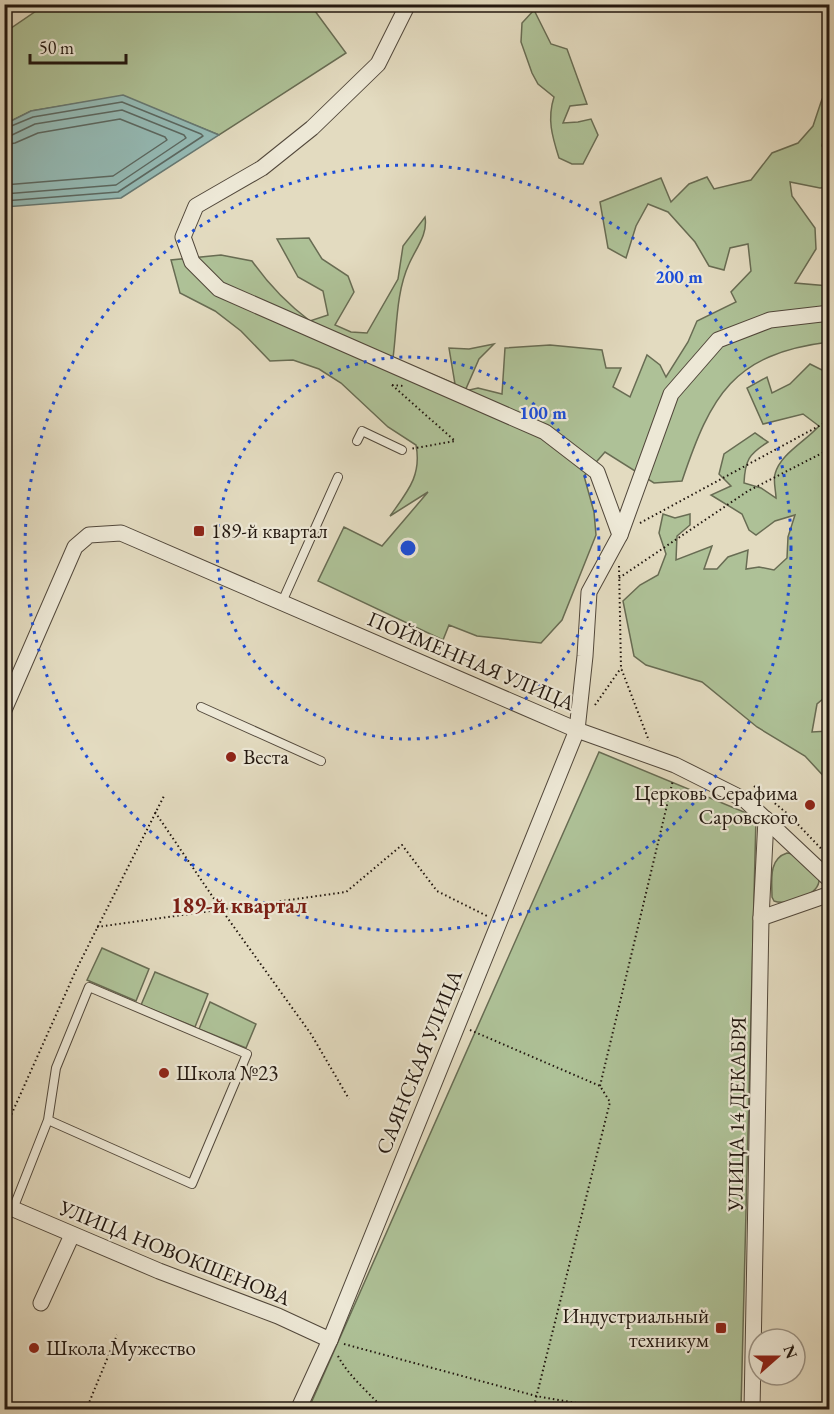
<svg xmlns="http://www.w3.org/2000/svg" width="834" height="1414" viewBox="0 0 834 1414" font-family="'EB Garamond',serif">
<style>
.green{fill:#aec197;stroke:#686c53;stroke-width:1.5}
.water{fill:#95bbb6;stroke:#677973;stroke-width:1.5}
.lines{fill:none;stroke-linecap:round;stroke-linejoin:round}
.shore{stroke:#5c6962;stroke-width:1.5}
.service-casing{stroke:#52483b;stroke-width:10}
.minor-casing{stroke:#52483b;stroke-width:17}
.path{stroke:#22170f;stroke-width:2;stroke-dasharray:1.5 3;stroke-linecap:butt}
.service{stroke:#ede8d6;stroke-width:8}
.minor{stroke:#ede8d6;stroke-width:15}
.ring{fill:none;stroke:#1d4ed8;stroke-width:3;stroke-dasharray:3 6}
.poi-dot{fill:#8f2418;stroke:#ede8d6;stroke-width:2}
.labels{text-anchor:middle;stroke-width:4.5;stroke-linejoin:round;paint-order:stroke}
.poi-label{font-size:21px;fill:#22170f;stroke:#ede8d6;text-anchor:start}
.street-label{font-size:21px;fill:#22170f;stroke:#ede8d6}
.neighbourhood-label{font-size:22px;font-weight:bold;fill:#7a1f14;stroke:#ede8d6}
.centre{fill:#1d4ed8;stroke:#ede8d6;stroke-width:3}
.ring-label{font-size:18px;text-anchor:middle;font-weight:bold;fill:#1d4ed8;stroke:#ede8d6;stroke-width:4.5;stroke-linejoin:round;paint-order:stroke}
</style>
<rect width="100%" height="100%" fill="#e3dbc0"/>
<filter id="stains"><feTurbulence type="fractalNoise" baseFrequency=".00333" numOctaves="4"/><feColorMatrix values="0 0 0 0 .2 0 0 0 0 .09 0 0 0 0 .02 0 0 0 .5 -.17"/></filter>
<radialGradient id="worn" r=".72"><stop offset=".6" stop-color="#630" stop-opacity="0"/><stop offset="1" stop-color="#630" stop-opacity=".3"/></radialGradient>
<g class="green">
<path d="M45 5H312V7L346 53 219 135 123 96 31 111 5 124 4 33Z"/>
<path d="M534 10 551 44 567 49 587 104 570 106 563 123 578 122 591 119 598 135 583 164H572L559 158C552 136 547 119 554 97L538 84 532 73 521 42 522 23Z"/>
<path d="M829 97V121L827 125 822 146 829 150V187L820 188 790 182 792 196 815 228 816 249 795 283 829 286V342C733 354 711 395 682 481L654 483 605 452 584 476 594 512 596 535 562 620 541 643 477 636 449 625 443 640 318 581 344 527 382 546 428 492 390 516C407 492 422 476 416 445L388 427 341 383 319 369 293 360 270 361 241 331 215 311 180 293 171 260 221 255 252 261C269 285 286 303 310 321L328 315 323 291 298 277 277 239 309 238 322 259 348 276 354 292 335 325 351 332 367 333 398 279 403 246 425 217C428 235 416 248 409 264 396 292 397 328 393 358L455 384 449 348 469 349 494 344 479 359 465 391 478 388 502 394 505 348 550 345 602 350 606 368H621L613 387 630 397 647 355 660 365 666 377 688 342 697 321 736 302 731 292 751 271 748 244 730 248 724 270 709 266 695 242 668 212 648 204 636 226 626 258 608 248 600 202 661 178 671 202 689 184 707 177 714 189 751 180 772 153 798 143 813 126 822 99Z"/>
<path d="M810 364 830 374V693L817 704 812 732 829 731V782L805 756 757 727 702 682 646 665 634 656 623 601 640 585 658 575 666 554 659 533 663 514 675 518 690 514V525L677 536 676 560 712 546 704 569H717L728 557 748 550 746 569 759 567 774 570 787 558 788 537 795 515 775 521 756 535 749 530 742 514 711 495 731 486 719 474 724 454 755 433 768 442C749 454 745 460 744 483L761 488 776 498C776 491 773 481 775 474 780 454 806 441 819 426L803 414 763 424 747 388 767 377 772 393 790 384Z"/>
<path d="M599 752 756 817 741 1409 308 1410Z"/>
<path d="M787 853 793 854 819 879C820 895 787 906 774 901L772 897C772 881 768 859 787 853Z"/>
<path d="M102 948 149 969 136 1001 87 980Z"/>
<path d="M155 972 208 994 195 1027 141 1005Z"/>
<path d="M210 1002 256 1024 246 1048 199 1029Z"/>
</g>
<path class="water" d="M123 95 219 135 121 198 5 207V124L31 111Z"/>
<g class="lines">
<g class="shore">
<path d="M4 129 33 117 122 102 201 134 203 136 118 192 4 201"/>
<path d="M4 136 12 135 35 124 122 110 184 135 186 138 116 185 4 194"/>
<path d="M4 145 15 143 38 133 120 119 165 137 167 140 113 176 4 185"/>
</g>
<g class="service-casing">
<g id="service">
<path d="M357 441 362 431 402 450"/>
<path d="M282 602 338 477"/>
<path d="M201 707 321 761"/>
<path d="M13 1209 48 1120 56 1068 89 987 247 1054 192 1184 48 1120"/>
</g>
</g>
<g class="minor-casing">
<g id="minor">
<path d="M620 535 671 394 718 340 770 320 830 313"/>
<path d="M4 710 75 547 89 535 121 533 577 730 675 765 745 800 830 880"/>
<path d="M761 918 830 894"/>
<path d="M4 1205 159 1271 278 1316 330 1340"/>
<path d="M41 1303 72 1235"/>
<path d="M298 1410 330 1340 577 730 585 656 589 592 620 535 597 472 545 432 219 289 192 262 183 237 196 206 262 168 312 128 378 64 408 4"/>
<path d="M752 1410 761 918 766 819"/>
</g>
</g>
<g class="path">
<path d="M392 385 455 441 410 449"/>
<path d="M392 385 404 386"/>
<path d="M640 523 830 420"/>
<path d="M619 566 621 668 649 741"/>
<path d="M619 578 748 491 830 449"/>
<path d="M595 705 621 668"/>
<path d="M754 786 789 815 830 858"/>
<path d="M155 812 221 909 311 1034 349 1099"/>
<path d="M97 927 346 892 402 845 437 891 487 916"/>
<path d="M470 1030 600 1086 610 1102 533 1410"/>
<path d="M600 1086 673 780"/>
<path d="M4 1131 77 968 164 796"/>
<path d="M344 1344 536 1396 616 1410"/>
<path d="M338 1356C349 1377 368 1391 384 1410"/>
<path d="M86 1410 117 1335"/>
</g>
<use href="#service" class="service"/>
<use href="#minor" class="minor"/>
</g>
<g class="ring">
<circle cx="408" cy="548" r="191"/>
<circle cx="408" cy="548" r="383"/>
</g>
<g class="poi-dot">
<rect x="193" y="525" width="12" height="12" rx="3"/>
<circle cx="231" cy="757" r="6"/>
<circle cx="810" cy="805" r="6"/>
<circle cx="164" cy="1073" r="6"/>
<rect x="715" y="1322" width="12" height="12" rx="3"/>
<circle cx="34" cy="1348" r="6"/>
</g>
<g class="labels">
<g class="poi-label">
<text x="211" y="538">189-й квартал</text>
<text x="243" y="764">Веста</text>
<text x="798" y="800" text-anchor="end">Церковь Серафима<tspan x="798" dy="24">Саровского</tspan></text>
<text x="176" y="1080">Школа №23</text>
<text x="709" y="1323" text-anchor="end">Индустриальный<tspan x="709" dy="24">техникум</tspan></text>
<text x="46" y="1355">Школа Мужество</text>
</g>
<g class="street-label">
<text transform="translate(471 661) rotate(23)" y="7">ПОЙМЕННАЯ УЛИЦА</text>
<text transform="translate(419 1062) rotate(-68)" y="7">САЯНСКАЯ УЛИЦА</text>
<text transform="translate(737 1114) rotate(-89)" y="7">УЛИЦА 14 ДЕКАБРЯ</text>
<text transform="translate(175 1253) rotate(22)" y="7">УЛИЦА НОВОКШЕНОВА</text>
</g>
<g class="neighbourhood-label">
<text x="239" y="913">189-й квартал</text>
</g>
</g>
<circle cx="408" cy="548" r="9" class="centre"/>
<g class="ring-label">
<text x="679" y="283">200 m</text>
<text x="543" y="419">100 m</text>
</g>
<rect width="834" height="1414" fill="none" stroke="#e3dbc0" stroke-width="24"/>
<rect x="6" y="6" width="822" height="1402" fill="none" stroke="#22170f" stroke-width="3"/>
<rect x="12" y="12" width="810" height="1390" fill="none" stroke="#22170f" stroke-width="1.5"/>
<g transform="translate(777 1357) rotate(69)"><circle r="28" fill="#ede8d6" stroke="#9c9486" stroke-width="1.5"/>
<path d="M0-4.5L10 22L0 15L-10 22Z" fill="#8f2418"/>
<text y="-9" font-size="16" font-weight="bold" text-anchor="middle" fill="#22170f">N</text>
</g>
<path d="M30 54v9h96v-9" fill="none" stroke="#22170f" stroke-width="3"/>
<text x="39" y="54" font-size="18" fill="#22170f" stroke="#ede8d6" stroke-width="4.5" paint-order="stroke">50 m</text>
<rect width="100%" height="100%" filter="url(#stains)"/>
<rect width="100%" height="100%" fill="url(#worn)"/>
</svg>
